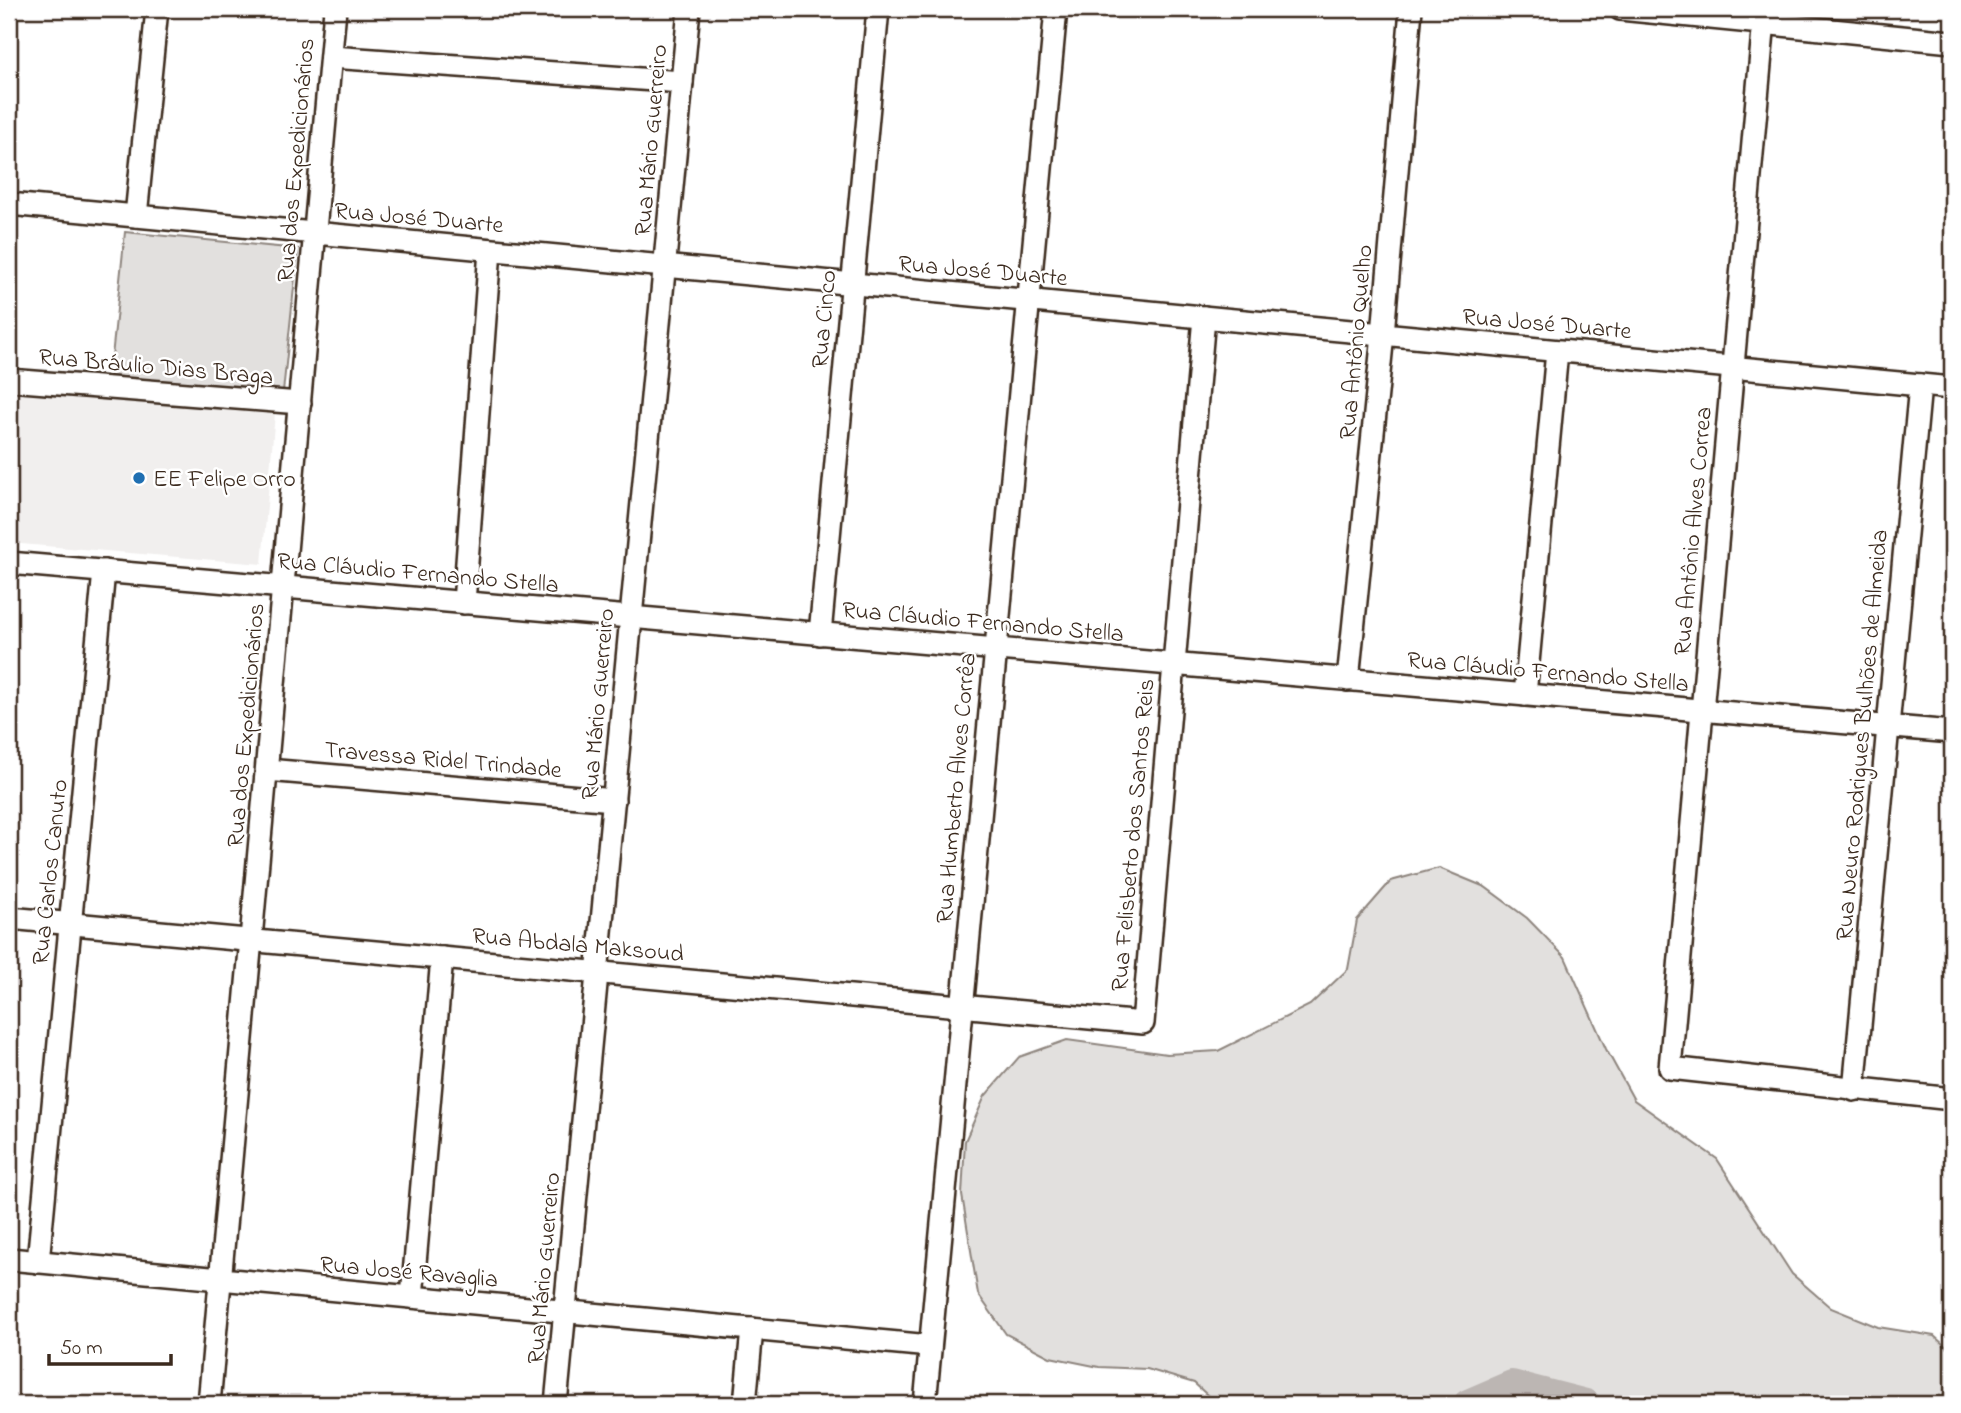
<svg xmlns="http://www.w3.org/2000/svg" width="1961" height="1413" viewBox="0 0 1961 1413" font-family="'Indie Flower',sans-serif">
<style>
.built{fill:#f1efee}
.green{fill:#e2e0de;stroke:#8e857e;stroke-width:2}
.lines{fill:none;stroke-linecap:round;stroke-linejoin:round}
.river{stroke:#bcb6b3;stroke-width:30}
.minor-casing{stroke:#3b2a1e;stroke-width:26}
.minor{stroke:#fff;stroke-width:21}
.poi-dot{fill:#1f6fb2;stroke:#fff;stroke-width:2.5}
.labels{text-anchor:middle;stroke-width:5;stroke-linejoin:round;paint-order:stroke}
.street-label{font-size:24px;fill:#3b2a1e;stroke:#fff}
.poi-label{font-size:24px;fill:#3b2a1e;stroke:#fff;text-anchor:start}
</style>
<rect width="100%" height="100%" fill="#fff"/>
<filter id="ink" filterUnits="userSpaceOnUse"><feTurbulence type="fractalNoise" baseFrequency=".0143" numOctaves="2"/><feDisplacementMap in="SourceGraphic" scale="14" xChannelSelector="R" yChannelSelector="G"/><feConvolveMatrix kernelMatrix="1 2 1 2 8 2 1 2 1" color-interpolation-filters="sRGB"/></filter>
<g filter="url(#ink)">
<path class="built" d="M9 391 275 413 262 564 9 543Z"/>
<g class="green">
<path d="M125 232 298 249 283 392 110 376Z"/>
<path d="M1439 868 1485 887 1527 918 1565 957 1606 1049 1634 1100 1717 1159 1792 1274 1831 1308 1878 1327 1934 1336 1952 1352V1404H1217L1194 1383 1147 1369 1099 1367 1050 1357 1006 1334 978 1294 962 1195 965 1141 985 1096 1019 1057 1067 1040 1167 1054 1218 1051 1310 1005 1348 969 1357 920 1391 881Z"/>
</g>
<g class="lines">
<path class="river" d="M1468 1404 1512 1385 1586 1404"/>
<g class="minor-casing">
<g id="minor">
<path d="M1620 9 1952 42"/>
<path d="M1765 9 1670 1068 1952 1099"/>
<path d="M331 57 682 82"/>
<path d="M9 204 1952 388"/>
<path d="M136 216 157 9"/>
<path d="M9 380 300 403"/>
<path d="M9 563 1952 732"/>
<path d="M464 603 490 250"/>
<path d="M820 634 878 9"/>
<path d="M1348 680 1383 334 1411 9"/>
<path d="M1525 695 1557 351"/>
<path d="M267 770 614 800"/>
<path d="M9 918 1143 1023 1204 317"/>
<path d="M1854 1090 1920 385"/>
<path d="M9 1259 930 1346"/>
<path d="M38 1262 104 571"/>
<path d="M412 1297 442 958"/>
<path d="M209 1404 335 9"/>
<path d="M556 1404 689 9"/>
<path d="M745 1404 752 1329"/>
<path d="M925 1404 1056 9"/>
</g>
</g>
<use href="#minor" class="minor"/>
</g>
</g>
<circle class="poi-dot" cx="139" cy="478" r="7"/>
<g class="labels">
<g class="street-label">
<text transform="translate(650 140) rotate(-85)" y="8">Rua Mário Guerreiro</text>
<text transform="translate(295 160) rotate(-85)" y="8">Rua dos Expedicionários</text>
<text transform="translate(419 217) rotate(5)" y="8">Rua José Duarte</text>
<text transform="translate(983 270) rotate(5)" y="8">Rua José Duarte</text>
<text transform="translate(823 319) rotate(-85)" y="8">Rua Cinco</text>
<text transform="translate(1547 323) rotate(5)" y="8">Rua José Duarte</text>
<text transform="translate(1355 342) rotate(-85)" y="8">Rua Antônio Quelho</text>
<text transform="translate(156 366) rotate(5)" y="8">Rua Bráulio Dias Braga</text>
<text transform="translate(1692 531) rotate(-85)" y="8">Rua Antônio Alves Correa</text>
<text transform="translate(418 572) rotate(5)" y="8">Rua Cláudio Fernando Stella</text>
<text transform="translate(983 621) rotate(5)" y="8">Rua Cláudio Fernando Stella</text>
<text transform="translate(1548 671) rotate(5)" y="8">Rua Cláudio Fernando Stella</text>
<text transform="translate(597 704) rotate(-85)" y="8">Rua Mário Guerreiro</text>
<text transform="translate(245 725) rotate(-85)" y="8">Rua dos Expedicionários</text>
<text transform="translate(1861 735) rotate(-85)" y="8">Rua Neuro Rodrigues Bulhões de Almeida</text>
<text transform="translate(443 759) rotate(5)" y="8">Travessa Ridel Trindade</text>
<text transform="translate(955 788) rotate(-85)" y="8">Rua Humberto Alves Corrêa</text>
<text transform="translate(1132 835) rotate(-85)" y="8">Rua Felisberto dos Santos Reis</text>
<text transform="translate(49 872) rotate(-84)" y="8">Rua Carlos Canuto</text>
<text transform="translate(578 944) rotate(5)" y="8">Rua Abdala Maksoud</text>
<text transform="translate(543 1268) rotate(-85)" y="8">Rua Mário Guerreiro</text>
<text transform="translate(409 1271) rotate(5)" y="8">Rua José Ravaglia</text>
</g>
<g class="poi-label">
<text x="153" y="486">EE Felipe Orro</text>
</g>
</g>
<rect width="1961" height="1413" fill="none" stroke="#fff" stroke-width="35"/>
<rect x="18" y="18" width="1926" height="1378" fill="none" stroke="#3b2a1e" stroke-width="2.5" filter="url(#ink)"/>
<path d="M49 1354v10h122v-10" fill="none" stroke="#3b2a1e" stroke-width="3.5"/>
<text x="60" y="1354" font-size="21" fill="#3b2a1e" stroke="#ffffff" stroke-width="5" paint-order="stroke">50 m</text>
</svg>
